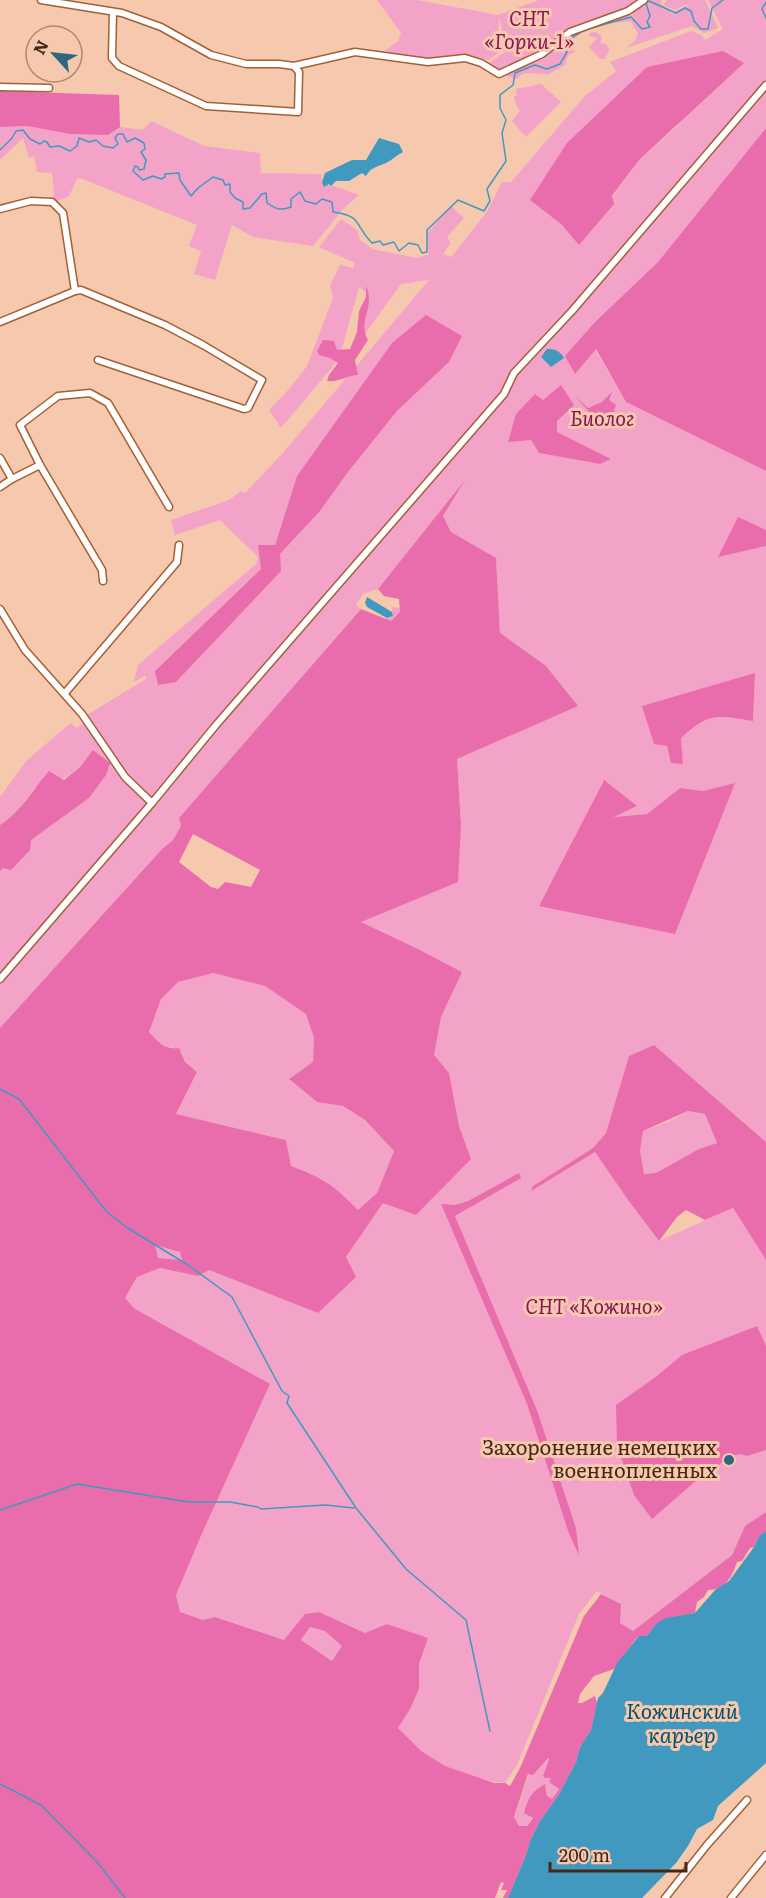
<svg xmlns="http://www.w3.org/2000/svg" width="766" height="1898" viewBox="0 0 766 1898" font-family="Literata,serif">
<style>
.green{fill:#f3a3c8;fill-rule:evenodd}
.forest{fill:#e96dac;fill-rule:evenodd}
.water{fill:#4299c0}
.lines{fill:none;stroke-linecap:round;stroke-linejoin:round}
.stream{stroke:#4299c0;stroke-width:1.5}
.minor-casing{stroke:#a46035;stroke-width:9}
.minor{stroke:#fff;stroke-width:6}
.poi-dot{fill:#2e6680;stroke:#f6c8ae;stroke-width:2}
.labels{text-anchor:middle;stroke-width:6;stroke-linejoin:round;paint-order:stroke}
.park-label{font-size:20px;font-style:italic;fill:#871659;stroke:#f6c8ae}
.poi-label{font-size:20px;fill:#452716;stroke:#f6c8ae;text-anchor:end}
.water-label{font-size:21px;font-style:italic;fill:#06516c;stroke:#f6c8ae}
</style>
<rect width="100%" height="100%" fill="#f6c8ae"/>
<g class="green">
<path d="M377 0H417L498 15 539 0H639L625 10 590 20 570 29 535 57 519 60 499 71 488 64 507 50 499 18 498 53 488 60 474 56 451 55 430 58 387 54 386 50 398 41 401 33Z"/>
<path d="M648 0H662L661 4 672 13 688 5 687 4 675 10 663 5 667 0H705L718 28 704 33 692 26 626 48 634 42 638 34 631 21 616 23 622 16 633 15V12Z"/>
<path d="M708 0H766V128L658 262 594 323 565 356 575 374 595 349 626 402 766 471V530L738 518 718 557 766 546V1142L654 1045 629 1056 606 1133 593 1148 533 1186 531 1190 595 1152 628 1200 659 1241 733 1208 766 1260V1346L756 1326 642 1386 652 1518 698 1479 717 1467 728 1457 740 1454 747 1456 766 1450V1512L745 1526 732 1555 633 1631 620 1623 619 1603 597 1591 579 1614 517 1765 505 1783C480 1782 442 1767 422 1752 413 1745 406 1736 398 1728L410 1709 419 1689V1664L427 1638 387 1624 365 1633 319 1612 305 1614 284 1641 215 1617 203 1620 180 1613 176 1595 203 1531 135 1309 125 1298 137 1277 160 1268 198 1276 209 1270 318 1313 346 1257 383 1203 471 1159 459 1126 449 1073 433 1055 441 1017 462 972 416 948 361 922 461 824 457 759 518 732 382 620 393 616 392 607 400 608 545 665 500 633 496 559 451 532 443 516 461 486 378 589 363 594 356 605 361 609 179 818 181 826 173 840 163 848 0 1028V871L30 840 89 798 93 750C73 777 65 780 34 788 24 803 15 816 0 825V797L27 760 71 723 76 728 90 719 87 715 146 679V675L134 682 138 665 256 564 258 557 220 520 175 535 171 520 229 500 241 491 245 493 282 454 429 280 401 284 365 334 363 329 368 293 359 287 339 359 281 428 269 410 290 388 307 366 333 298 330 285 340 265 353 268 355 263 319 247 341 219 357 230 360 240 372 249 417 258 429 254 426 235 451 206 464 218 447 237 451 243 443 254 451 257 487 212 502 182H511L585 96 616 71 610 62 691 31 701 35 705 40 723 29ZM682 122 639 160 579 244 562 225 530 200ZM461 336 449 362 397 411 348 472 320 511 280 554V571L176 682 155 671 261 569 275 545 297 476ZM536 394C547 404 556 417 557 432L610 459 600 464 539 453 531 440ZM755 673 753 721C715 715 712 712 681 738L683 763H671L667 746ZM603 781 637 806 611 817 647 814 680 788 703 791 735 784 540 905ZM518 1174 520 1178 455 1216 537 1410 576 1528 578 1552 569 1534 527 1404 442 1205H455L468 1201Z"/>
<path d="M583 31 567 46 575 52 568 55 565 65 549 74 524 73 516 79 505 75 572 33Z"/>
<path d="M591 32H596L602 37 600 43 606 44 610 49 604 59H600L589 47 597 38 589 36Z"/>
<path d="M541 84 561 102 526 137 512 121 520 111 516 105 514 96H517L516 89Z"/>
<path d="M151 121 204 146 260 153 261 173 321 174 322 182 359 195 344 208 313 246 253 237 232 225 215 280 194 274 201 251 189 246 197 225 80 178 77 179 69 196 58 201 52 202 54 193 52 173 37 172 34 156 29 158 23 138 0 160V127L27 126 70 134 108 135 120 127 143 130Z"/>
<path d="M213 973 265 986 306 1014 314 1038 313 1063 290 1080 317 1102 343 1106 365 1120 394 1151 377 1193 358 1210C334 1185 323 1178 291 1166L286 1140 176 1114 197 1072 185 1062 179 1048C165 1049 158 1042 149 1032L161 999 177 982Z"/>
<path d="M688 1111 705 1114 717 1143 699 1149 656 1173 644 1174 639 1151 643 1131 670 1121Z"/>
<path d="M155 1245 181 1252 182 1260 158 1258Z"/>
<path d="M310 1627 325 1631 343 1646 332 1661 301 1640Z"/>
<path d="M547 1758 549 1760 552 1778 559 1788 552 1799 547 1796V1790L527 1826H519L514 1818 529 1774H533Z"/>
</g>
<g class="forest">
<path d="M723 51 744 63 639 160 612 196 614 204 579 245 562 225 530 200 567 143 647 67Z"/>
<path d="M0 91 119 95 120 127 108 135 70 134 27 126 0 127Z"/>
<path d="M766 128V471L626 402 596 349 575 374 565 356 594 323 658 262Z"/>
<path d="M366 286C376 308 357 319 368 340L355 360 358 375C347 375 339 383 327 381L329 375 338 363 330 358 319 355 317 351 323 340 334 341 337 350 350 349 357 332 359 311 366 297Z"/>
<path d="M426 315 462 336 449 362 397 411 348 472 320 511 280 554 281 571 176 682 158 685 155 671 261 569 258 545H275L297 476 392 343Z"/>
<path d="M561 385 574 405 557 421V432L611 459 600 464 539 453 531 440 508 442 516 414 535 394 543 400Z"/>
<path d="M612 392 609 400 616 405 612 416 598 422 575 396 588 408 602 402Z"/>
<path d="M465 480 443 516 451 532 496 558 500 633 545 665 578 706 457 759 461 824 458 882 361 922 416 948 462 972 441 1017 434 1055 449 1073 459 1126 471 1159 416 1215 383 1203 346 1257 356 1277 318 1313 209 1270 198 1276 160 1268 137 1277 125 1298 135 1309 270 1384 203 1531 176 1595 180 1612 203 1620 215 1617 284 1640 305 1614 319 1612 365 1633 387 1624 428 1638 419 1664V1689L410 1709 398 1728 421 1751 445 1766 494 1783H505L510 1786 520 1768 584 1616 601 1594 621 1604 620 1623 633 1631 732 1555 745 1526 766 1512V1531L760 1535 754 1547 750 1548 742 1561 737 1562C732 1577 725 1590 708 1590L704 1597 697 1602 695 1613C671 1618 663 1615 647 1636H639L635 1640 614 1669 594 1676 580 1694 578 1703H582L595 1696 597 1703 591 1730 580 1747 576 1762 558 1796 540 1821 530 1841 526 1855 508 1898H503L507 1890H501L504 1883 501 1882 495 1898H0V1028L163 848 173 840 181 826 179 818 361 609 391 621 400 612 399 599 384 596 378 589ZM193 834 260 870 251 887 225 882 218 889 211 887 179 862ZM213 973 265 986 306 1014 314 1038 313 1062 289 1079 317 1102 343 1106 365 1120 394 1151 377 1193 358 1210C334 1185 323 1178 291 1166L286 1140 176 1114 197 1072 185 1062 179 1048C165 1050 158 1042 149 1032L161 999 178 982ZM155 1245 180 1252 182 1260 158 1258ZM310 1627 325 1631 342 1646 332 1661 301 1640ZM548 1758 549 1760 543 1776 545 1778H551L549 1782 559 1789 552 1799 547 1796 545 1784C532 1791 528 1798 524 1813L533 1818 527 1826H519L514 1817 528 1774 533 1775Z"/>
<path d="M738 517 766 530V546L718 557Z"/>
<path d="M755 673 753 721C716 715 710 712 681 738L683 764 671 763 667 746 654 744 642 706Z"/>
<path d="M93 750 110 763 106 775 89 798 31 840 30 850 11 870 3 868 0 871V825C21 812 33 789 49 771L64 780 80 767Z"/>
<path d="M604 780 637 806 614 817 647 814 680 788 703 791 735 783 675 934 539 906Z"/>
<path d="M654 1045 766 1142V1260L733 1208 705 1220 686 1210 677 1217 659 1241 628 1200 595 1152 531 1191 533 1186 593 1148 606 1133 629 1056ZM688 1111 705 1114 717 1143 699 1149 656 1173 644 1174 640 1151 643 1131Z"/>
<path d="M519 1173 521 1178 455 1216 537 1410 576 1528 579 1555 569 1534 527 1404 441 1204 455 1205 468 1201Z"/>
<path d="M757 1326 766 1346V1450L747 1456 740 1454 728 1457 717 1467 698 1479 652 1519 634 1495 617 1445 616 1405 657 1376 682 1355Z"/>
</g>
<g class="water">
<path d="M379 138 399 144 403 152C397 155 392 160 386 163 377 167 371 167 366 176L362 173 349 181H336L331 186 329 184 324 187 322 182 325 173 352 160H366Z"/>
<path d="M547 349C555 349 559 350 564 358L551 367 541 357Z"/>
<path d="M367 597 392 612 393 616 387 618 367 607 365 603Z"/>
<path d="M766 1531V1763L718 1806 713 1820 697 1829 688 1846 676 1863 642 1898H508L526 1855 530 1841 540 1821 558 1796 576 1762 580 1747 591 1730 598 1698 603 1693 617 1663 639 1636H647L656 1624 666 1618 695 1613 715 1590 729 1581 754 1547 760 1535Z"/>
</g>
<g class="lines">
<g class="stream">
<path d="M766 2 762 9 766 18"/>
<path d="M0 150 12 138 16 131 23 130 30 139 40 144 44 141 47 142 50 147 59 146 70 151 77 146 79 138 89 142 96 140 103 146 113 148 118 144 115 138 118 134H123L127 142 135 138 144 143 145 149 141 152 146 160 144 169 139 170 138 167 135 166 133 171 143 180 153 176 161 179 165 177V174L179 173 180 180 191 196 198 188 213 177 223 180 225 185 230 184V192L235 198 243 202V209L250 208 262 194 266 193 267 203C276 209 280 211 291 207V199L300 192 305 201 316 204 322 199 332 202 333 212C363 216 354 225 372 243L380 241 383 245 394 242 399 251 409 243 418 245 422 253 427 252V230L458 200 484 211 490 201 487 189 506 161 502 133 506 120 500 108V95L513 85 515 73 535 65 547 69 560 64 567 52 560 45 584 30 631 17 642 29 650 27 647 22 650 16 646 3 649 1 676 13 685 8 691 11 694 21 701 29H708L712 8 723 0"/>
<path d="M0 1089 19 1099 106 1211 126 1227 188 1265 232 1297 282 1391 289 1396 287 1403 356 1508 406 1569 466 1620 490 1731"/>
<path d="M0 1510 77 1484 189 1502H230L258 1507 261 1509 325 1505 354 1508"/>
<path d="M0 1784 41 1805 98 1863 125 1898"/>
</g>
<g class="minor-casing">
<g id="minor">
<path d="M41 0 122 13 161 27 211 55 246 64H279L294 66 355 52 428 62 465 58 481 63 499 74 542 54 570 32 628 11 644 0"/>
<path d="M113 12 112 58 119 66 206 106 298 112 299 72 294 66"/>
<path d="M0 87 49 88"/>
<path d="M0 209 31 201 52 202 63 213 75 291 81 290 165 325 203 345 262 380 248 408 244 409 98 360"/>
<path d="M0 322 75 291"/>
<path d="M0 458 12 479 0 487"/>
<path d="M40 465 102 570 103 581"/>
<path d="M12 479 40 465 20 425 58 396 90 393 108 403 169 507"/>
<path d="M0 609 25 650 82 714 125 777 152 803"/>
<path d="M65 693 177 562 179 545"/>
<path d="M0 979 152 803 216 725 504 394 514 373 572 311 766 85"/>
<path d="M665 1898 707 1845 747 1800"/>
<path d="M731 1898 766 1855"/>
</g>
</g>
<use href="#minor" class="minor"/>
</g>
<circle class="poi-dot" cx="729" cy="1460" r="6"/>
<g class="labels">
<g class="park-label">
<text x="529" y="26">СНТ<tspan x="529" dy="23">«Горки-1»</tspan></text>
<text x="602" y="426">Биолог</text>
<text x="594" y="1314">СНТ «Кожино»</text>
</g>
<g class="poi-label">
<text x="717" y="1455">Захоронение немецких<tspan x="717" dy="23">военнопленных</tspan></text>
</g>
<g class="water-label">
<text x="682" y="1719">Кожинский<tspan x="682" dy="24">карьер</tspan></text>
</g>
</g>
<g transform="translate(54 54) rotate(297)"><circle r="28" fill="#f6c8ae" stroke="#af8871" stroke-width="1.5"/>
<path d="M0-4.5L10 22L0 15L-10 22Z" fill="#2e6680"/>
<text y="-9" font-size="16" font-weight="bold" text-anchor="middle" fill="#452716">N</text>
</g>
<path d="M550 1862v9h136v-9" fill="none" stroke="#452716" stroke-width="3"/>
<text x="559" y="1862" font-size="18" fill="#452716" stroke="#f6c8ae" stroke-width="4.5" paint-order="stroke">200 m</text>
</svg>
